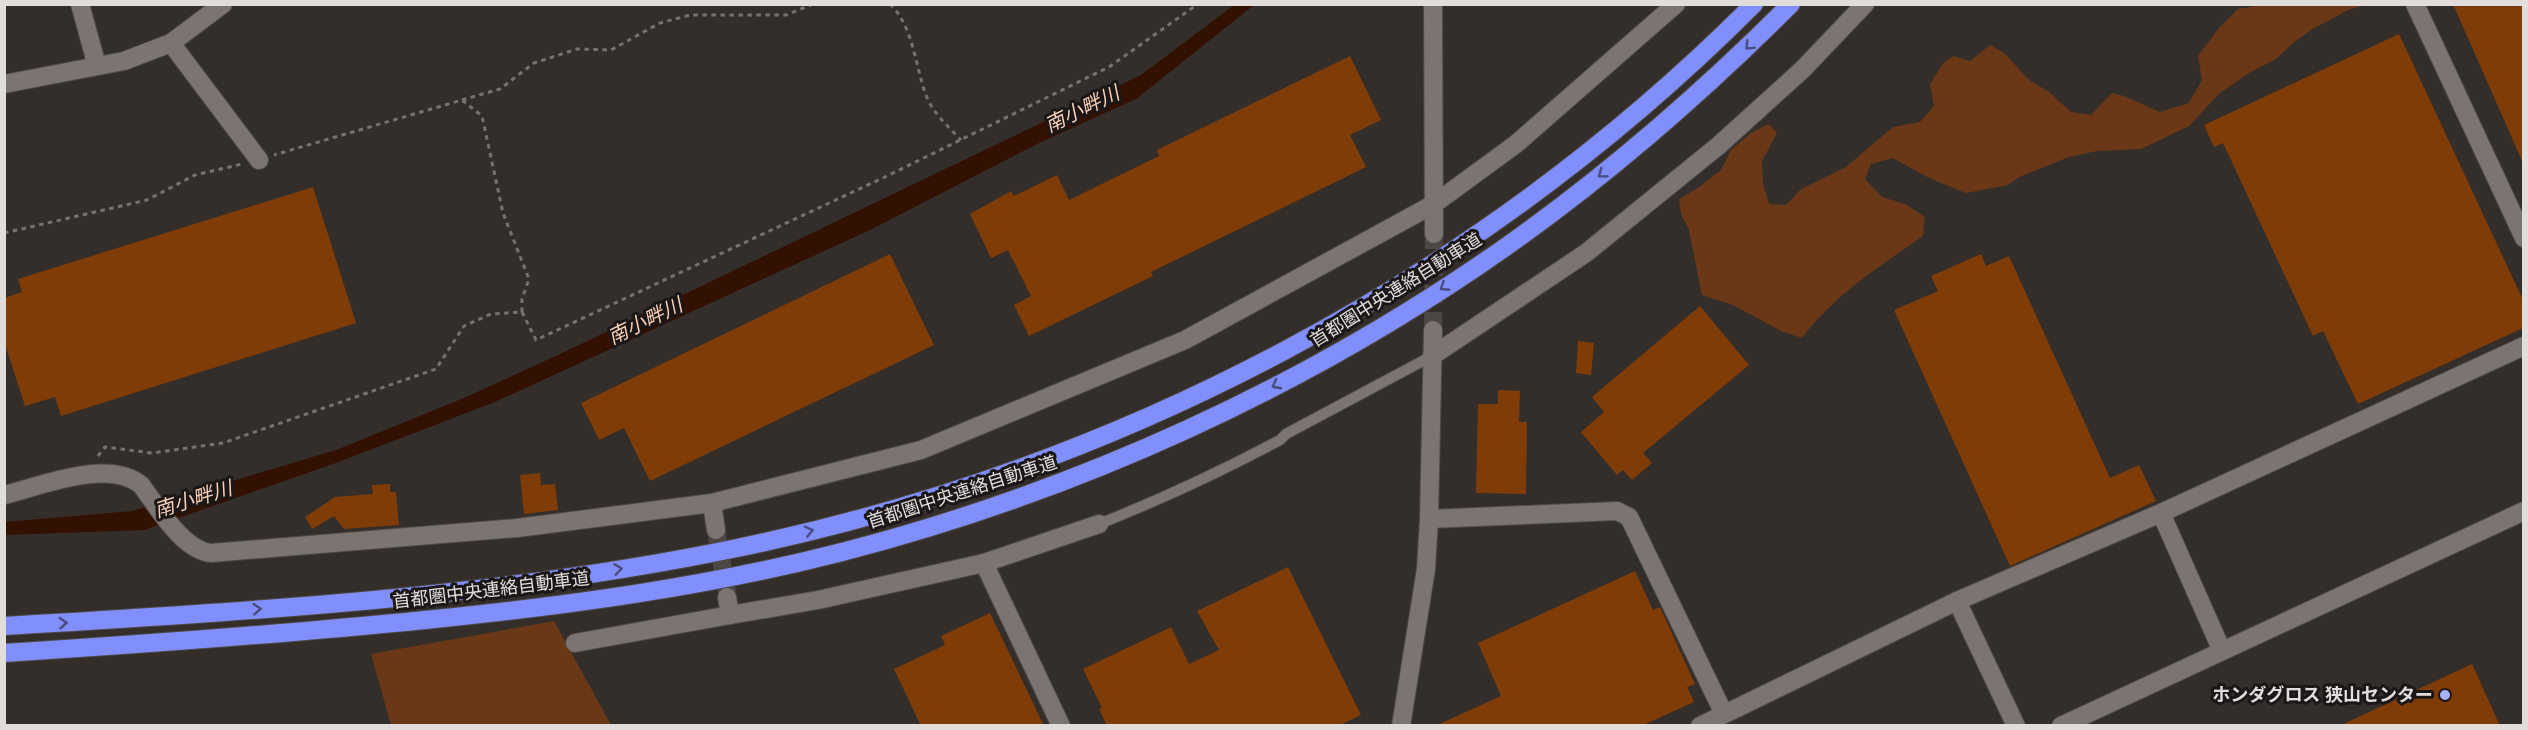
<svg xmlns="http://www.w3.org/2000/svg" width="2528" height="730" viewBox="0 0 2528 730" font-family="Lora,'Noto Sans JP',serif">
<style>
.green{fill:#6a3816}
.water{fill:#310}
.building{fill:#7f3c06}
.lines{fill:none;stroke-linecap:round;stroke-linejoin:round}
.street-tunnel{stroke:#4e4845;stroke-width:18;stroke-dasharray:18 9;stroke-linecap:butt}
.secondary-tunnel{stroke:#4e4845;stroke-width:18;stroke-dasharray:18 9;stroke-linecap:butt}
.lane-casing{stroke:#4f4a47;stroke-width:12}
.street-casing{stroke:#4f4a47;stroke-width:20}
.secondary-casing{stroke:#4f4a47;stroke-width:20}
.highway-casing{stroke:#4f4a47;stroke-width:20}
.path{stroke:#77726f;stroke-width:3;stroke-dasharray:4.5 4.5;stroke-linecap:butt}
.lane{stroke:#7b7470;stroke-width:10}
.street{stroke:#7b7470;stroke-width:18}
.secondary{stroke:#7b7470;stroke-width:18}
.highway{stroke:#818efd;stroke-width:18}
.oneway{stroke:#484d7e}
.poi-dot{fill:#a5b1fc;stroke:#1a1716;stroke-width:2}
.labels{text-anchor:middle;stroke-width:6;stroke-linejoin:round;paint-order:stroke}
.street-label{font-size:18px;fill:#e1dddb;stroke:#1a1716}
.poi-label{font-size:18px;font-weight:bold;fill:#e1dddb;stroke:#1a1716;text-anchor:end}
.water-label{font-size:20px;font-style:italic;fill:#f8cfb7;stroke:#1a1716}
</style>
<rect width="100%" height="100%" fill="#342e2b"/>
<g class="green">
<path d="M2262 5H2365L2348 10 2311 30 2293 43 2276 59 2249 73 2220 93 2189 126 2141 149 2097 151 2069 157 2019 177 2008 185 1966 193 1929 178 1893 158 1871 164 1865 179 1882 197 1905 204 1925 217 1923 236C1880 266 1834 295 1802 338L1781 331 1733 305 1702 295 1689 230 1681 214 1679 199 1698 188 1721 170 1731 150 1751 133 1769 124 1777 133 1762 161 1763 184 1769 204 1786 205 1801 189 1846 167 1893 127 1920 122 1934 106 1930 84 1944 62 1954 56 1970 61 1990 45 2004 53 2029 80 2049 92 2071 112 2091 115 2112 93 2124 96 2160 112 2189 103 2202 80 2198 56 2219 28 2238 9Z"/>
<path d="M554 621 611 725H391L371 654Z"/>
</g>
<path class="water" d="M1234 5H1254L1136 99 1039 143 870 230 495 402 333 464 144 530 5 535 4 522 132 511 336 450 464 398 560 354 1141 75Z"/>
<g class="building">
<path d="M2453 4H2523V163Z"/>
<path d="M2399 34 2523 300V328L2358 404 2323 331 2313 336 2223 143 2214 147 2204 125Z"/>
<path d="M1350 56 1381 120 1350 135 1366 167 1151 272 1153 276 1029 336 1014 305 1031 296 1008 250 991 258 970 214 1011 191 1014 196 1057 175 1069 200 1159 156 1157 150Z"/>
<path d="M313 187 356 323 61 416 55 397 25 406 4 341V298L22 292 18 279Z"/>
<path d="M890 254 934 345 650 481 624 428 599 440 581 403Z"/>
<path d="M1981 254 1986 266 2009 256 2110 478 2139 465 2156 501 2010 566 1894 310 1938 291 1931 276Z"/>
<path d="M1700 306 1749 365 1643 453 1652 463 1632 480 1623 470 1617 475 1581 432 1604 412 1592 397Z"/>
<path d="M1578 341 1594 343 1591 375 1576 373Z"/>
<path d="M1498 390 1520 391 1519 422H1527L1526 494 1476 493 1478 404H1498Z"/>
<path d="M540 473 541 485 555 484 558 510 524 514 520 475Z"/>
<path d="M390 484V492H396L399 525 344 529 334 516 312 529 305 517 335 497 373 494 372 485Z"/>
<path d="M1288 567 1361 715 1338 726H1107L1099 709 1102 708 1083 669 1171 627 1189 664 1219 650 1197 611Z"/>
<path d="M1635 571 1653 610 1660 607 1695 684 1687 687 1694 702 1641 726H1435L1501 696 1478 643Z"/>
<path d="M990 613 1044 726H921L894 669 945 645 941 636Z"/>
<path d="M2472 664 2500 726H2339Z"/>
</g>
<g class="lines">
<path class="street-tunnel" d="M716 530 727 593"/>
<path class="secondary-tunnel" d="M1433 330 1434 234"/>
<g class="lane-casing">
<path id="lane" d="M1099 524C1162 499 1220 472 1280 440L1286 434 1432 356"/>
</g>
<g class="street-casing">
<g id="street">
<path d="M80 4 97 66"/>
<path d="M2415 4 2524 238"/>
<path d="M171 43 259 160"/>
<path d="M4 84 124 61 171 43 223 4"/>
<path d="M4 495C41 486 108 458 141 485 158 507 182 550 211 553L517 528 712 503 921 450 1185 340 1434 204 1516 144 1676 4"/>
<path d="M712 503 716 530"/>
<path d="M2161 513 2222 651"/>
<path d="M1429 519 1617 511 1629 517 1724 714"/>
<path d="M984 563 1061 726"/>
<path d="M727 597 730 615 818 600 984 563 1099 524"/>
<path d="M1957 601 2016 726"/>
<path d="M575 643 730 615"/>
<path d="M2061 726 2524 511"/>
</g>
</g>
<g class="secondary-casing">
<g id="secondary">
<path d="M1433 4 1434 234"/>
<path d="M1432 356 1586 253 1718 146 1802 70 1865 4"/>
<path d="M1401 726 1426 569 1429 519 1433 330"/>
<path d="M1700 726 1957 601 2161 513 2524 346"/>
</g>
</g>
<g class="highway-casing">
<g id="highway">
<path d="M4 626C249 611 497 598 737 548 1119 469 1478 281 1754 4"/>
<path d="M4 653C145 644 285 634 425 620 565 606 706 587 842 552 1078 491 1307 387 1507 246 1609 174 1703 92 1791 4"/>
</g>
</g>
<g class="path">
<path d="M890 4C915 28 915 70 928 100 936 116 949 127 961 140"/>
<path d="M462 100 500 89 534 63 577 49 611 50 660 23 690 15H786L813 4"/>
<path d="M4 233 147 200 195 175 242 164"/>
<path d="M522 312 536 340 887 176 1109 67 1198 4"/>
<path d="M98 456 105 447 152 453 223 443 436 369 464 326 491 314 522 312V299L529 279 503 213 482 116 462 100 274 155"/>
</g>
<use href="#lane" class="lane"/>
<use href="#street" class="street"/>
<use href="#secondary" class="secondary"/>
<use href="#highway" class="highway"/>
</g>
<defs><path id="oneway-chevron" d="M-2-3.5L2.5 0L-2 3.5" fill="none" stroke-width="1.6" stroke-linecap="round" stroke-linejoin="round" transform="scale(1.5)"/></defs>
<g class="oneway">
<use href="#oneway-chevron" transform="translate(1749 46) rotate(135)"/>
<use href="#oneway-chevron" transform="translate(1602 174) rotate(143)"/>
<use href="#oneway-chevron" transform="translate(1444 287) rotate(147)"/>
<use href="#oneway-chevron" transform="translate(1276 385) rotate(152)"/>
<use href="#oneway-chevron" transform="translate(809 531) rotate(-13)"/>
<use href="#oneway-chevron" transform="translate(618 569) rotate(-8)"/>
<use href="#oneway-chevron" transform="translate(257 609) rotate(-4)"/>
<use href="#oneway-chevron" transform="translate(63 623) rotate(-4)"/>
</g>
<circle class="poi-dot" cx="2445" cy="695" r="6"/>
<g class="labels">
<g class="street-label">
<text transform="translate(1396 290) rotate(-32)" y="6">首都圏中央連絡自動車道</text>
<text transform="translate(962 492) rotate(-18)" y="6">首都圏中央連絡自動車道</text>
<text transform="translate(491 590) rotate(-7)" y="6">首都圏中央連絡自動車道</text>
</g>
<g class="poi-label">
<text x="2433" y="701">ホンダグロス 狭山センター</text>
</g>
<g class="water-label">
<text transform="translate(1082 109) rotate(-26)" y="7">南小畔川</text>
<text transform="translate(645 321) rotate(-26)" y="7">南小畔川</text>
<text transform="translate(193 499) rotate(-17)" y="7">南小畔川</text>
</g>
</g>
<rect width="2528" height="730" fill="none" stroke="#e1dddb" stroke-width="12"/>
</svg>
